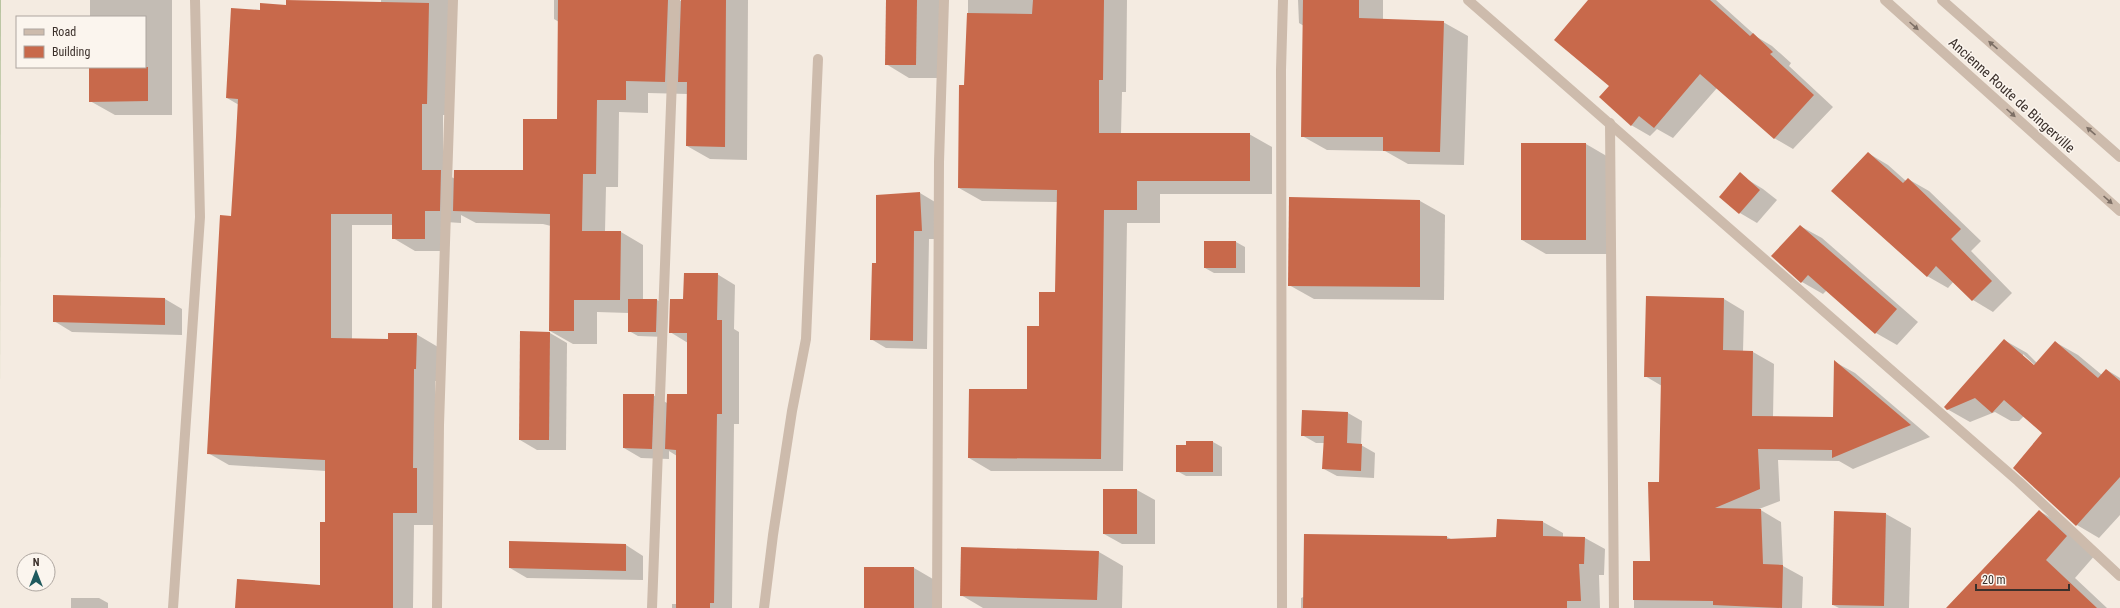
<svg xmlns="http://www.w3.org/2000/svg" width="2120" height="608" viewBox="0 0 2120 608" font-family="'Roboto Condensed',sans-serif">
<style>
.green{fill:#b8c4a0}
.shadow{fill:#0003;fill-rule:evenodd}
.building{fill:#c8694b}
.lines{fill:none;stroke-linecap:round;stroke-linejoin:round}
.minor{stroke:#cdbbac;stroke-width:10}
.oneway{fill:#7d6f65}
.labels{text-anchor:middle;stroke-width:3;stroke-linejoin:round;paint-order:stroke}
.street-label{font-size:14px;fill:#3b302b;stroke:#fbf5ee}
</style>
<rect width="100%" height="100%" fill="#f4ebe1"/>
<path class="green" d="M0 0H1L0 394Z"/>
<g class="shadow">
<path d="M90 0H172V115H115L90 101V67H145V17H90Z"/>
<path d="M381 0H451L448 115H443V172L455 179 524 171 558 120 559 22 554 19V0H679L685 3 683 0H748L747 160 710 159 687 146 688 94 648 93V113L619 112 618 187H606L605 232H621L643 245V300H657L666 305 665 337 638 336 629 331V313L597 312V344H573L550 331 551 226 543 224 476 223 461 215V223L446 222V251H415L393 238V225H352V340H389L416 334 438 347 437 381H435V480L438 525H414L413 608H236L321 586 326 523V471L229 465 208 453 232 217 239 105 227 98 261 11 287 6 381 3Z"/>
<path d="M887 0H940L939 78H909L886 64Z"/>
<path d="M968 0H1127L1126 92H1122L1121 134H1249L1272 147V194H1160V223H1127L1123 471H991L969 458 1028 390 1040 327 1056 293 1057 202 982 201 959 188 968 39Z"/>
<path d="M1298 0H1383V20L1443 22 1468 36 1464 165 1408 164 1385 151 1327 150 1302 136 1304 26 1299 23Z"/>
<path d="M1590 0H1716L1757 37 1772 46 1791 63 1789 66 1833 107 1793 149 1774 138 1717 88 1673 138 1657 129 1650 136 1631 125 1610 86Z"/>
<path d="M1586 144 1610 158V254H1546L1522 240Z"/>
<path d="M1868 153 1888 165 1906 181 1908 179 1929 191 1981 241 1971 251 2012 293 1993 312 1973 300 1954 281 1948 288 1927 276Z"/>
<path d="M1745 178 1763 189 1777 200 1757 223 1740 213Z"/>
<path d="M920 193 935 202 936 239H929L927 349 886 348 871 339 877 264Z"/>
<path d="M1290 198 1420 201 1445 215 1444 300 1314 299 1289 285Z"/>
<path d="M1800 226 1822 238 1918 322 1897 345 1876 333 1827 290 1823 294 1802 282Z"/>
<path d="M1236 242 1245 247V273H1214L1205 268Z"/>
<path d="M717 274 735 285 734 329 739 332V424H734L732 608H672V604H677V456L669 451V459L641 458 624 448 653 395 667 403 688 395V343L670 332 684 300Z"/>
<path d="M165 299 182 309V335L72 332 54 321Z"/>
<path d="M1724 299 1744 311 1743 352H1753L1774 364 1773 417 1834 418 1835 362 1855 373 1930 437 1853 469 1839 461 1778 460 1780 501 1759 509 1781 522 1783 566 1803 577 1802 608H1634V562H1651L1660 483 1662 386 1645 376Z"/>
<path d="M550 333 567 343 566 450H537L520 440Z"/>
<path d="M2004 340 2027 353 2037 363 2055 342 2078 355 2102 375 2107 370 2120 378V515L2099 538 2077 525 2014 468 2044 433 2024 416 2019 421H2011L1995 412 1970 422 1947 409ZM2023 354 2038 368 2037 369 2023 357Z"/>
<path d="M1303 411 1348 413 1362 421 1361 445 1375 453 1374 478 1337 476 1324 469 1325 443H1316L1302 435Z"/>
<path d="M1213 442 1222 447V476H1186L1177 471Z"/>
<path d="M1104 490H1137L1155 500V544H1122L1104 534Z"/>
<path d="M2039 511 2069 528 2096 554 2075 578 2107 608H1947Z"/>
<path d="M1835 512 1886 514 1911 528 1909 608H1839L1833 605Z"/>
<path d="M1498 520 1543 522 1563 533V537L1585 538 1605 549 1604 575H1599L1600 608H1301V598L1447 537 1453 540 1497 538Z"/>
<path d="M626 545 643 556V580L527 578 510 568Z"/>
<path d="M1099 552 1123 566 1122 608H983L961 595Z"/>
<path d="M914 568 938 582V608H865Z"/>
<path d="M71 598H99L108 603V608H71Z"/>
</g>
<g class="building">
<path d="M286 0 429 3 427 104H422V170H441L440 211H425V239H392V214H331V338L388 339V333H417L416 369H414L413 468H417V513H393V608H235L237 579 320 585V522H325V460L207 454 220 215 231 216 236 137 238 99 226 98 231 8 260 10V3L286 5Z"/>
<path d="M558 0H668L665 82 626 81V100H597L596 174H583L582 231H621L620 300H574V331H549L550 214 453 211 454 170H523V119H557Z"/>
<path d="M681 0H726L725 147 686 146 687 82H678Z"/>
<path d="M886 0H917L916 65H885Z"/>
<path d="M1033 0H1104L1103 80H1099V133H1250V181H1137V210H1104L1101 459 968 458 969 389H1027V326H1039V292H1055L1057 190 958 188 959 85H964L967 13 1032 14Z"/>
<path d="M1303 0H1359V18L1444 21 1440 152 1383 151V137H1301Z"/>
<path d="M1588 0H1710L1750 36 1753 33 1773 52 1770 54 1814 95 1774 139 1700 74 1654 128 1639 116 1631 126 1599 97 1609 86 1554 40Z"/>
<path d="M89 67H148V101L89 102Z"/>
<rect x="1521" y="143" width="65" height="97"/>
<path d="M1868 152 1903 183 1908 178 1961 229 1951 239 1992 281 1972 301 1936 266 1927 277 1831 191Z"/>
<path d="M1740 172 1760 190 1739 214 1719 197Z"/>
<path d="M920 192 922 231H914L913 341 870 340 872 263H876V195Z"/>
<path d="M1289 197 1420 200V287L1288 286Z"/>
<path d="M1800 225 1897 309 1875 334 1808 275 1801 283 1771 256Z"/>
<rect x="1204" y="241" width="32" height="27"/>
<path d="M684 273H718L717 320H722V414H717L714 603H710V608H676V450L665 449 667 394H687V333H669L670 299H683Z"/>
<path d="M53 295 165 298V325L53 322Z"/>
<path d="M1646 296 1724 298 1723 350 1753 351 1752 416 1833 417 1834 360 1911 425 1832 458V450L1758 449 1760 489 1715 508 1761 509 1763 564 1783 565 1782 608 1713 605V601L1633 600V561H1650L1648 482H1659L1661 377H1644Z"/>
<path d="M628 299H657L656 332H628Z"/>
<path d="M520 331 550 332 549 440H519Z"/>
<path d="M2004 339 2034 365 2055 341 2098 378 2106 369 2120 381V477L2076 526 2013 468 2042 433 2004 400 1992 413 1975 398 1947 410 1944 407Z"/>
<path d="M623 394H654L652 449 623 448Z"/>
<path d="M1302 410 1348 412 1347 443 1362 444 1361 471 1322 469 1324 436H1301Z"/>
<path d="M1186 441H1213V472H1176V445H1186Z"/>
<rect x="1103" y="489" width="34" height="45"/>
<path d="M2039 510 2067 536 2046 560 2097 608H1946Z"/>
<path d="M1834 511 1886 513 1884 606 1832 605Z"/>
<path d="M1497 519 1543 521V536L1585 537 1584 564H1579L1581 601H1567V608H1303L1304 534 1447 536V539L1496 537Z"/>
<path d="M509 541 626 544V571L509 568Z"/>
<path d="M961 547 1099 551 1097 600 960 596Z"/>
<rect x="864" y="567" width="50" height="41"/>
</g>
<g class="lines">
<g class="minor">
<path d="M1468 0 2018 481 2120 576"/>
<path d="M1885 0 2120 211"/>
<path d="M1942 0 2120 157"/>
<path d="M1610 123 1614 608"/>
<path d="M173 608 200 217 195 0"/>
<path d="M437 608 439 425 453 0"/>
<path d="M652 608 675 0"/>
<path d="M764 608 773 535 792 411 806 339 818 59"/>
<path d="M937 608 939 162 944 0"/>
<path d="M1282 608 1281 70 1283 0"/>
</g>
</g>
<defs><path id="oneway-solid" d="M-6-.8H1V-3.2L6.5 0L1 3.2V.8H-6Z"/></defs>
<g class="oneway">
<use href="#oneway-solid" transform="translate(1914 26) rotate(42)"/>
<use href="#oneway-solid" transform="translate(1993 45) rotate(-139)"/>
<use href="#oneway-solid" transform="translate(2011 113) rotate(42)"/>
<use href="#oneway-solid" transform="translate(2091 131) rotate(-139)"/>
<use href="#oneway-solid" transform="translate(2108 200) rotate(42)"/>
</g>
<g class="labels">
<g class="street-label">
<text transform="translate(2012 95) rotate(42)" y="5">Ancienne Route de Bingerville</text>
</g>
</g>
<rect x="16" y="16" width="130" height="52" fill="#fbf5ee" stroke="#aea6a0"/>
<rect x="24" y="29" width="20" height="6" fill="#cdbbac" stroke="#aea6a0"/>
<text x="52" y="36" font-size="12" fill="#3b302b">Road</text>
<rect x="24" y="46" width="20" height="12" fill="#c8694b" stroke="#aea6a0"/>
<text x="52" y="56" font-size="12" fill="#3b302b">Building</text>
<g transform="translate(36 572)"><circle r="19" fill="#fbf5ee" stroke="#aea6a0"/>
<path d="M0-3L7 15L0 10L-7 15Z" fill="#1f5a5e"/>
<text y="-6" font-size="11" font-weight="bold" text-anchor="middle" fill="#3b302b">N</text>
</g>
<path d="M1976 584v6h93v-6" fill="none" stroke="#3b302b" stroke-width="2"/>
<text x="1982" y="584" font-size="12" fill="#3b302b" stroke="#fbf5ee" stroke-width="3" paint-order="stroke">20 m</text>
</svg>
